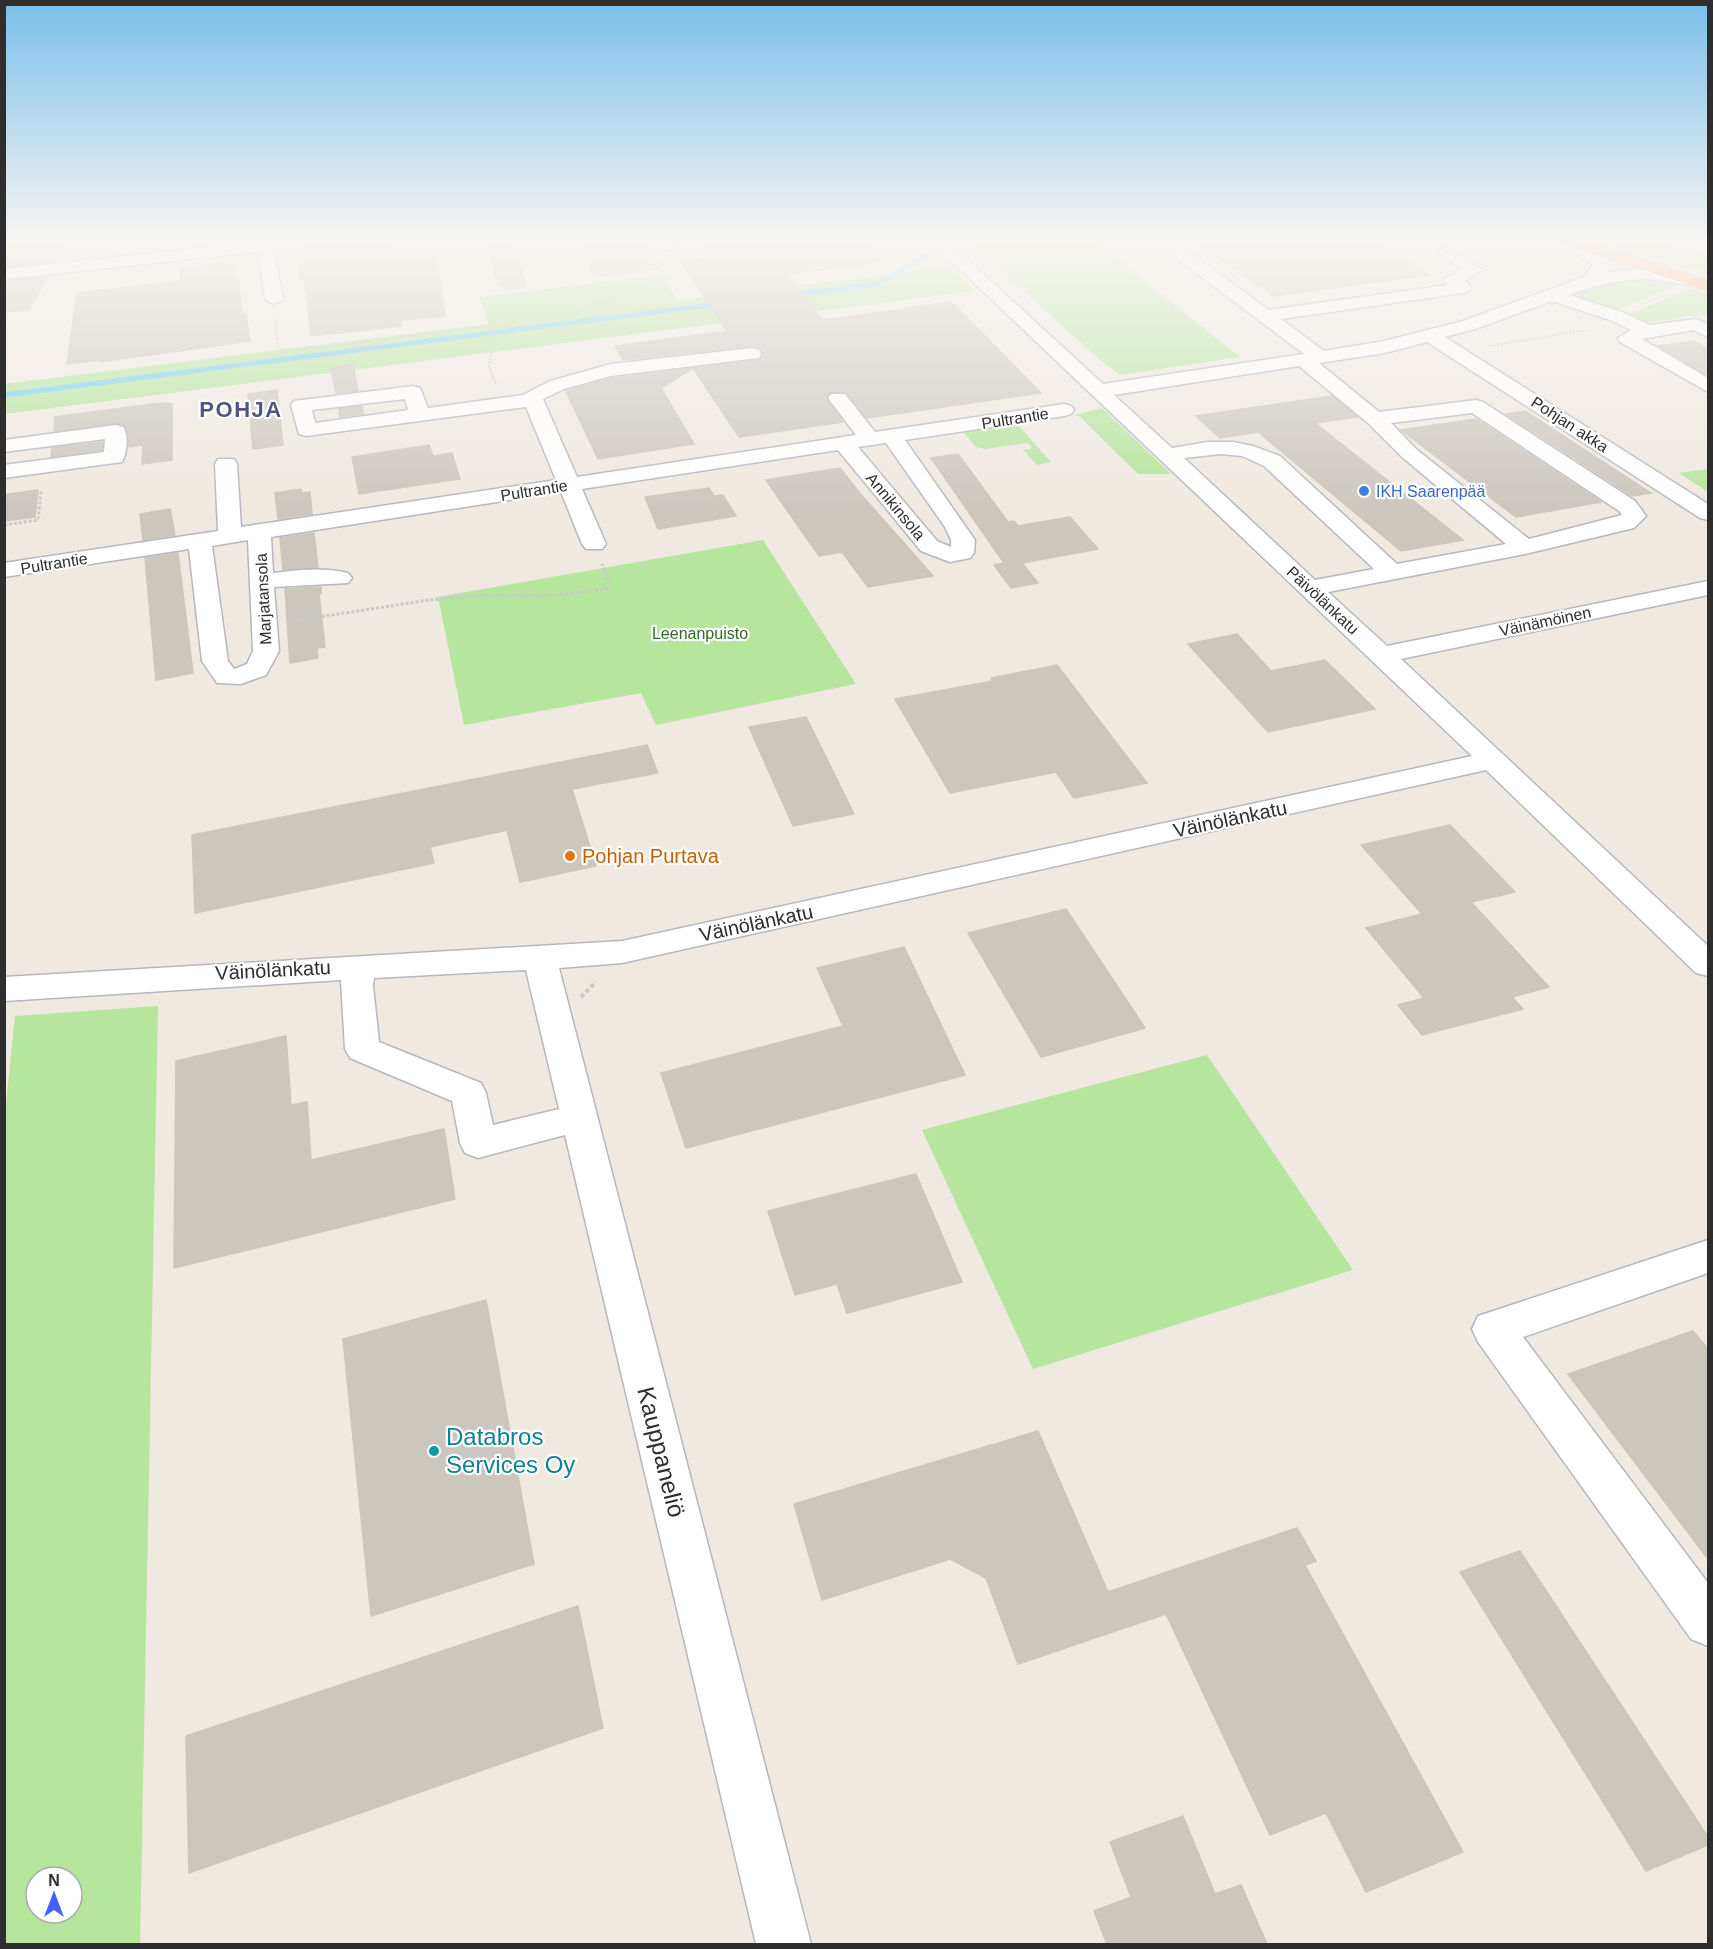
<svg xmlns="http://www.w3.org/2000/svg" width="1713" height="1949" viewBox="0 0 1713 1949" font-family="Arial,sans-serif">
<style>
.green{fill:#b6e59e;fill-rule:evenodd}
.lines{fill:none;stroke-linecap:round;stroke-linejoin:round}
.stream{stroke:#75cff0;stroke-width:5}
.building{fill:#cbc7bf;stroke:#cbc5ba;stroke-width:1.5}
.minor-casing{stroke:#b4b7c1;stroke-width:3}
.highway-casing{stroke:#c9c9c9;stroke-width:3}
.path-far2{stroke:#c9c9c9;stroke-width:2;stroke-dasharray:2 1.5;stroke-linecap:butt}
.path-far1{stroke:#c9c9c9;stroke-width:3;stroke-dasharray:3 2;stroke-linecap:butt}
.path{stroke:#c9c9c9;stroke-width:4;stroke-dasharray:4 3;stroke-linecap:butt}
.minor{fill:#fff;fill-rule:evenodd}
.highway{fill:#ffa35c;fill-rule:evenodd}
.shop-dot{fill:#3f7fe0;stroke:#fff;stroke-width:2}
.food-dot{fill:#e8710a;stroke:#fff;stroke-width:2}
.culture-dot{fill:#0f9aa8;stroke:#fff;stroke-width:2}
.labels{text-anchor:middle;stroke-width:4.5;stroke-linejoin:round;paint-order:stroke}
.far-street-label{font-size:16px;fill:#2e2e2e;stroke:#fff}
.far-shop-label{font-size:16px;fill:#366cbe;stroke:#fff;text-anchor:start}
.far-park-label{font-size:16px;fill:#2c6e1b;stroke:#fff}
.street-label{font-size:20px;fill:#2e2e2e;stroke:#fff}
.food-label{font-size:20px;fill:#c56008;stroke:#fff;text-anchor:start}
.far-district-label{font-size:22px;font-weight:bold;letter-spacing:1.5px;fill:#4d5680;stroke:#fff}
.near-culture-label{font-size:24px;fill:#0d838f;stroke:#fff;text-anchor:start}
.near-street-label{font-size:24px;fill:#2e2e2e;stroke:#fff}
</style>
<rect width="100%" height="100%" fill="#efe9e1"/>
<g class="green">
<path d="M965 238H1090L1240 357 1121 375 1101 361Z"/>
<path d="M1592 238H1646L1708 257V268L1694 270Z"/>
<path d="M950 267 975 291 5 414 4 384 489 324 479 297 661 275 677 300Z"/>
<path d="M1641 277 1680 284 1614 311 1569 295Z"/>
<path d="M1691 288 1708 294V314L1648 322 1627 315Z"/>
<path d="M1102 408 1105 411 1171 474H1138L1080 417 1074 415Z"/>
<path d="M1017 424 1051 462 1037 465 1023 450 1032 448 1028 443 985 449 976 447 963 432Z"/>
<path d="M1708 469V492L1679 473Z"/>
<path d="M763 540 856 684 656 725 641 693 464 725 438 597Z"/>
<path d="M158 1006 140 1944H5L4 1123 15 1016ZM36 1877H72V1913H36Z"/>
<path d="M1207 1055 1353 1270 1033 1369 922 1130Z"/>
</g>
<g class="lines">
<g class="stream">
<path d="M965 239 975 238"/>
<path d="M790 295 877 284 929 254"/>
<path d="M4 395 719 304"/>
</g>
</g>
<g class="building">
<path d="M486 238H512L527 287 503 289 502 286H498Z"/>
<path d="M578 238H640L658 269 594 277Z"/>
<path d="M701 238H858L880 260 868 262 871 264 786 274 823 320 952 302 1041 393 867 418 847 393 831 392 826 399 843 422 739 437 693 368 759 360 763 355 760 348 752 346 623 360 615 346 727 331 681 262 708 258Z"/>
<path d="M1189 238H1368L1430 275 1273 296Z"/>
<path d="M390 242 393 253 432 249 440 278 445 316 401 320V326L311 336 305 280 300 281 298 252Z"/>
<path d="M66 243 56 261 4 267V247Z"/>
<path d="M232 262 233 277H238L242 315 246 314 250 341 100 362V360L67 364 77 293 180 281V268Z"/>
<path d="M47 277 29 310 4 312V281Z"/>
<path d="M1694 341 1708 349V376L1659 346Z"/>
<path d="M353 364 358 391 336 393 331 368Z"/>
<path d="M693 368 661 388 694 444 598 459 566 391 610 379Z"/>
<path d="M277 390 283 445 253 449 248 394Z"/>
<path d="M1332 396 1357 417 1315 423 1463 540 1401 551 1258 432 1220 438 1196 416Z"/>
<path d="M161 403 172 404V460L142 464 143 445 129 447 127 429 117 423 54 431 55 417Z"/>
<path d="M362 406 363 414 340 417 339 409Z"/>
<path d="M1525 411 1651 493 1632 496 1506 414Z"/>
<path d="M1476 419 1601 502 1516 517 1401 430Z"/>
<path d="M103 442 102 450 51 457 52 448Z"/>
<path d="M429 445 433 456 452 453 460 479 359 494 352 457Z"/>
<path d="M958 454 1008 522 1014 521 1018 526 1070 517 1098 549 1022 563 1038 583 1011 588 994 565 1004 563 931 458Z"/>
<path d="M840 468 858 491 933 576 868 587 842 552 819 556 766 480Z"/>
<path d="M709 488 714 496 723 495 736 516 658 529 645 497Z"/>
<path d="M301 489 302 493 310 492 312 514 278 519 275 493Z"/>
<path d="M38 490 35 517 4 521V495Z"/>
<path d="M170 509 175 535 143 540 140 514Z"/>
<path d="M314 533 318 567 283 570 280 538Z"/>
<path d="M178 553 193 673 156 680 145 558Z"/>
<path d="M321 587V594H319L325 647 317 648 318 658 290 663 285 589Z"/>
<path d="M1237 634 1271 671 1325 660 1375 709 1268 732 1188 644Z"/>
<path d="M1057 665 1147 783 1074 798 1056 772 950 793 895 699 993 681 991 678Z"/>
<path d="M806 717 854 814 793 826 749 727Z"/>
<path d="M647 745 658 773 572 789 596 866 520 882 507 830 430 847 434 863 195 913 192 835Z"/>
<path d="M1450 825 1515 892 1471 902 1549 987 1512 997 1523 1009 1422 1035 1398 1005 1424 998 1366 928 1422 914 1361 845Z"/>
<path d="M1066 909 1145 1028 1041 1057 968 933Z"/>
<path d="M904 947 965 1075 686 1148 661 1073 843 1026 817 968Z"/>
<path d="M286 1036 291 1105 307 1102 311 1160 444 1129 455 1199 174 1268 176 1061Z"/>
<path d="M916 1174 962 1282 847 1313 837 1284 795 1295 768 1211Z"/>
<path d="M486 1300 534 1564 371 1616 343 1339Z"/>
<path d="M1693 1331 1708 1349V1559L1568 1374Z"/>
<path d="M1038 1431 1108 1592 1297 1528 1316 1561 1305 1565 1463 1852 1366 1892 1326 1813 1270 1835 1166 1614 1018 1664 986 1578 950 1559 822 1600 794 1504Z"/>
<path d="M1520 1551 1708 1837V1845L1646 1871 1460 1572Z"/>
<path d="M578 1606 603 1728 189 1873 186 1736Z"/>
<path d="M1183 1816 1215 1894 1241 1885 1267 1944H1107L1094 1911 1131 1897 1110 1842Z"/>
</g>
<g class="lines">
<g class="minor-casing">
<g id="minor">
<path d="M256 238H272L273 240 348 238 340 243 274 250 283 299 274 304 265 299 258 252 4 279V269L256 242Z"/>
<path d="M656 238H672L678 246 676 249H664Z"/>
<path d="M927 238H944L1103 384 1304 354 1160 246 1158 243 1160 240H1172L1269 310 1448 285 1443 280 1462 269 1439 253 1441 249 1447 248 1483 270 1464 281 1473 288 1464 293 1281 319 1324 351 1384 341 1463 321 1584 277 1593 265 1577 254 1542 241 1540 238C1564 238 1595 242 1610 263L1608 272 1652 269 1697 276 1700 280C1692 290 1671 281 1660 280 1628 277 1599 284 1569 295L1622 312 1650 325 1696 319 1708 324V337L1693 330 1642 339 1708 378V392L1620 342 1618 338 1631 330 1610 320 1552 301 1475 329 1445 337 1708 504V520L1700 518 1427 342 1385 353 1319 363 1379 412 1476 400 1483 402 1635 501 1646 516 1634 528 1525 554 1328 592 1387 646 1708 581V595L1401 659 1708 946V976L1696 973 1486 770 622 963 559 968 811 1944H756L565 1135 478 1158 465 1153 460 1143 452 1101 350 1058 345 1049 341 980 4 1001V977L622 941 1472 756ZM1299 366 1368 423 1402 457 1506 544 1397 564 1280 456 1253 446 1233 442H1208L1172 448 1114 395ZM1472 413 1619 511 1622 515 1529 539 1416 449 1391 423ZM1221 454 1242 456 1264 466 1374 569 1315 580 1184 458ZM526 970 559 1109 493 1125 486 1093 481 1083 379 1042 373 986 374 978Z"/>
<path d="M752 348 759 350 761 354 759 358 611 376 564 389 543 399 577 477 856 435 828 398 831 394H845L875 432 1064 404 1071 406 1074 410 1071 414 1064 416 905 440 975 540 974 553 970 558 950 562 921 551 838 450 582 489 606 544 602 549H586L582 544 561 492 271 537 273 573C299 570 324 567 348 573L352 578 348 583 274 587 279 651 266 675 241 684 217 683 202 661 189 549 4 577V563L218 531 215 464 218 459H234L237 464 241 527 556 480 526 407 306 436 299 434 291 405 294 401 413 386 420 388 428 408 523 395 550 381 611 364ZM405 399 408 410 315 423 312 410ZM886 443 945 527 951 540V547L937 541 858 447ZM248 540 253 651 247 664 234 669 228 661 212 546Z"/>
<path d="M116 425 123 427C129 434 127 454 122 462L4 478V465L104 452 105 439 4 452V440Z"/>
<path d="M1708 1240V1273L1523 1337 1708 1583V1646L1691 1639 1478 1342 1472 1329 1478 1316Z"/>
</g>
</g>
<g class="highway-casing">
<path id="highway" d="M1554 238H1578L1708 280V291L1556 241Z"/>
</g>
<g class="path-far2">
<path d="M1655 238 1708 254"/>
<path d="M1642 305 1660 297"/>
<path d="M275 317 278 347 288 351 559 318 574 315 624 290 668 279 657 261"/>
<path d="M490 328 494 339 489 367 496 384"/>
<path d="M1490 346 1586 330"/>
</g>
<g class="path-far1">
<path d="M4 525 38 520 41 491"/>
<path d="M292 621 429 600 468 596 558 595 611 588 602 564"/>
</g>
<path class="path" d="M581 997 596 982"/>
<use href="#minor" class="minor"/>
<use href="#highway" class="highway"/>
</g>
<linearGradient id="sky" x2="0" y2="1"><stop stop-color="#7abfeb"/><stop offset="0.47" stop-color="#f8f5f2"/><stop offset="1" stop-color="#f8f5f2" stop-opacity="0"/></linearGradient>
<rect width="1713" height="511" fill="url(#sky)"/>
<circle class="shop-dot" cx="1364" cy="491" r="6"/>
<circle class="food-dot" cx="570" cy="856" r="6"/>
<circle class="culture-dot" cx="434" cy="1451" r="6"/>
<g class="labels">
<g class="far-street-label">
<text transform="translate(1015 418) rotate(-9)" y="6">Pultrantie</text>
<text transform="translate(1570 424) rotate(33)" y="6">Pohjan akka</text>
<text transform="translate(534 490) rotate(-9)" y="6">Pultrantie</text>
<text transform="translate(896 506) rotate(50)" y="6">Annikinsola</text>
<text transform="translate(54 563) rotate(-9)" y="6">Pultrantie</text>
<text transform="translate(263 599) rotate(-93)" y="6">Marjatansola</text>
<text transform="translate(1323 600) rotate(43)" y="6">Päivölänkatu</text>
<text transform="translate(1545 621) rotate(-12)" y="6">Väinämöinen</text>
</g>
<g class="far-shop-label">
<text x="1376" y="497">IKH Saarenpää</text>
</g>
<g class="far-park-label">
<text x="700" y="639">Leenanpuisto</text>
</g>
<g class="street-label">
<text transform="translate(1230 819) rotate(-12)" y="7">Väinölänkatu</text>
<text transform="translate(756 923) rotate(-12)" y="7">Väinölänkatu</text>
<text transform="translate(273 970) rotate(-3)" y="7">Väinölänkatu</text>
</g>
<g class="food-label">
<text x="582" y="863">Pohjan Purtava</text>
</g>
<g class="far-district-label">
<text x="241" y="417">POHJA</text>
</g>
<g class="near-culture-label">
<text x="446" y="1445">Databros<tspan x="446" dy="28">Services Oy</tspan></text>
</g>
<g class="near-street-label">
<text transform="translate(661 1452) rotate(76)" y="8">Kauppaneliö</text>
</g>
</g>
<rect width="1713" height="1949" fill="none" stroke="#2e2e2e" stroke-width="12"/>
<g transform="translate(54 1895)"><circle r="28" fill="#ffffff" stroke="#ababab" stroke-width="1.5"/>
<path d="M0-4.5L10 22L0 15L-10 22Z" fill="#4264fb"/>
<text y="-9" font-size="16" font-weight="bold" text-anchor="middle" fill="#2e2e2e">N</text>
</g>
</svg>
